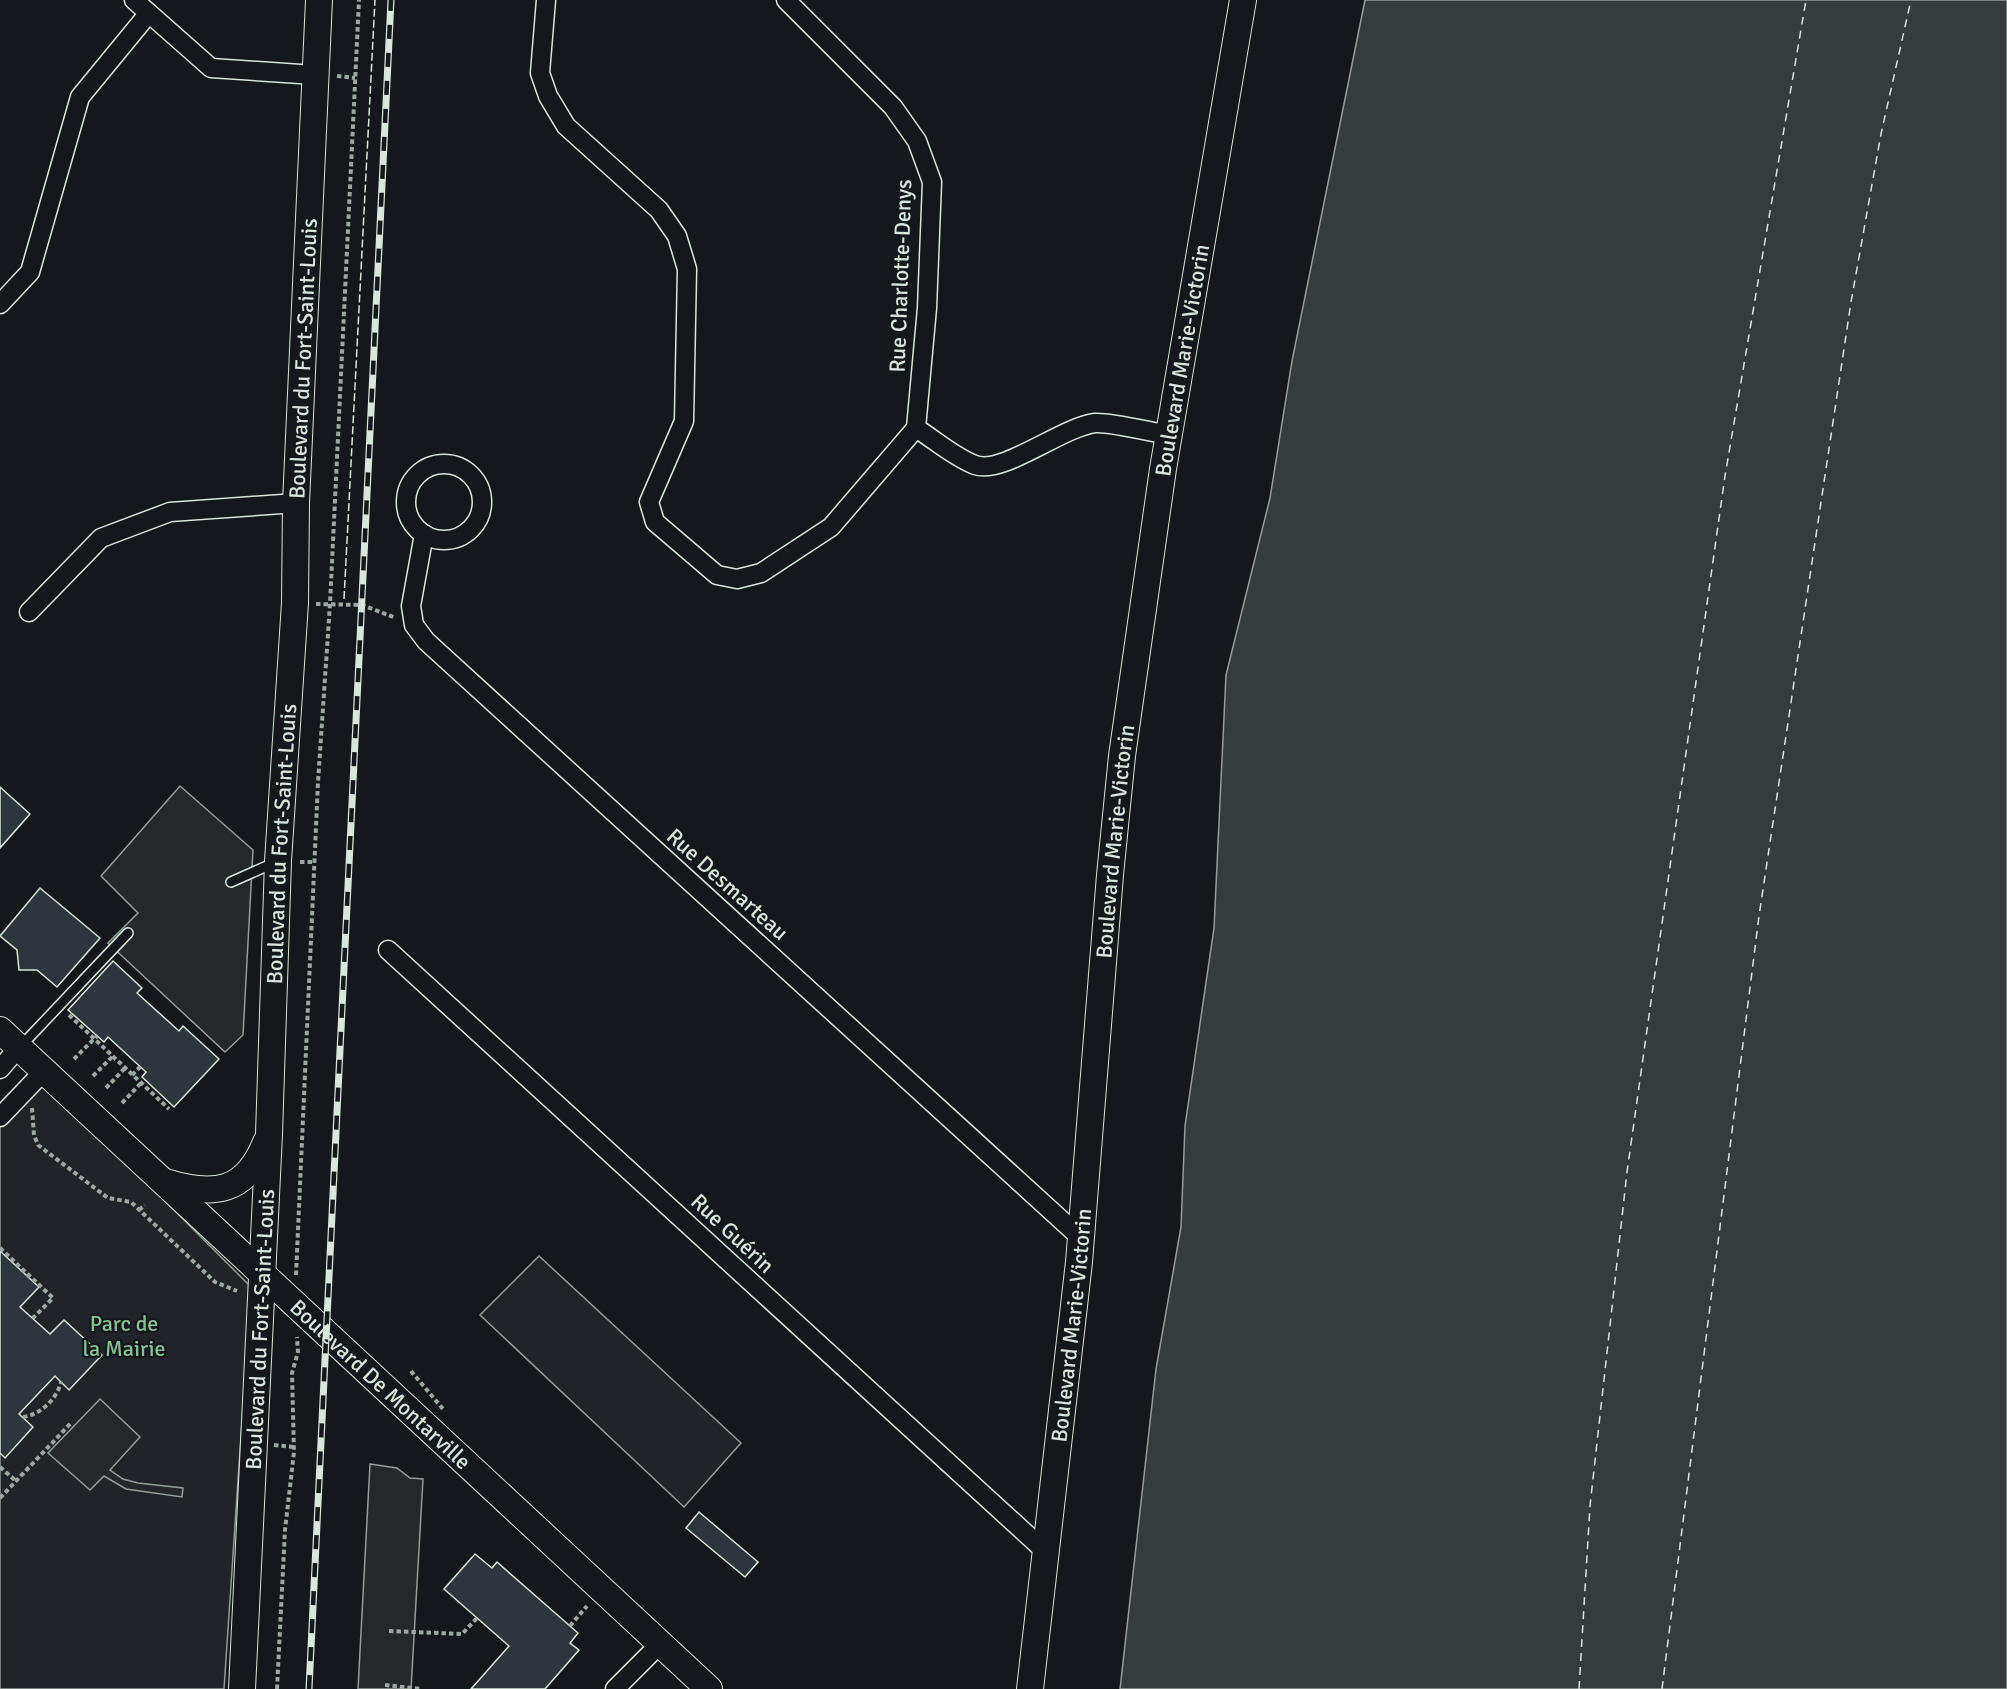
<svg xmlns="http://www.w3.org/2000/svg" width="2007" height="1689" viewBox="0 0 2007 1689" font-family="Signika,sans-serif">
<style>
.green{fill:#202428;stroke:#939e99;stroke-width:1.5}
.parking{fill:#24282b;stroke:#939e99;stroke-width:1.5}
.water{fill:#363b3e;stroke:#939e99;stroke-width:1.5}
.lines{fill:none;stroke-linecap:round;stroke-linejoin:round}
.ferry{stroke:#d8e6dc;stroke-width:1.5;stroke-dasharray:8 6;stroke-linecap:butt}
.building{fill:#2c363c;stroke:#d8e6dc;stroke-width:1.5}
.lane-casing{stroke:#d8e6dc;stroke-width:12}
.street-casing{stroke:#d8e6dc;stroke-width:21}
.secondary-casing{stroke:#d8e6dc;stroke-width:28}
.path{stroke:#9da8a2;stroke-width:4;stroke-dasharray:4.5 3;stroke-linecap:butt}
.lane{stroke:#14181c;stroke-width:9}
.street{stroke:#14181c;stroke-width:18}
.secondary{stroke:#14181c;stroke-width:26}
.rail-casing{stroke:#d8e6dc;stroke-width:7}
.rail{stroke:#14181c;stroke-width:4.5;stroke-dasharray:14;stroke-linecap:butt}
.fence{stroke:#d8e6dc;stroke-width:1.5;stroke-dasharray:8 3;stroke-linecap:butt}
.labels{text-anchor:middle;stroke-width:4.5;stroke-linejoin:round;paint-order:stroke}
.street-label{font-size:22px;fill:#d8e6dc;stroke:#14181c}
.park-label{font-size:22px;fill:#8ac095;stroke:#14181c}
</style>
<rect width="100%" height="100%" fill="#14181c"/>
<g class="green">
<path d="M45 1081 251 1287 224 1689H0V1125Z"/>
<path d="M539 1256 741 1443 684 1507 480 1315Z"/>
</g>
<g class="parking">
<path d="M180 786 253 850 243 1035 225 1052 108 943 138 913 101 876Z"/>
<path d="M100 1399 140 1437 110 1470 123 1479 138 1483 183 1488 182 1497 126 1489 104 1476 90 1490 48 1453Z"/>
<path d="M370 1464 397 1468 410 1478 423 1479 411 1689H358Z"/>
</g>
<path class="water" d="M1365 0H2007V1689H1120L1156 1369 1181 1227 1185 1126 1214 928 1226 675 1270 498 1292 361Z"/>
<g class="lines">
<g class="ferry">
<path d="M1579 1689 1590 1506 1627 1172 1725 476 1806 0"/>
<path d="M1662 1689 1759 916 1851 302 1881 134 1911 0"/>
</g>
</g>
<g class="building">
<path d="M0 787 30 814 0 848Z"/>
<path d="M40 888 100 938 57 987 37 970H19L17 950 0 936Z"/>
<path d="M113 961 142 988 137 993 179 1031 183 1026 219 1059 174 1107 142 1077 146 1072 108 1037 104 1042 68 1010Z"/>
<path d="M0 1251 39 1287 20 1307 50 1334 64 1320 102 1355 69 1390 55 1376 19 1414 33 1427 5 1458 0 1453Z"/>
<path d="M699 1512 758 1562 745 1577 686 1528Z"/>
<path d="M475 1554 492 1568 497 1562 578 1633 570 1643 579 1650 545 1689H471L509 1646 444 1589Z"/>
</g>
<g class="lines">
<g class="lane-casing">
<g id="lane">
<path d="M231 882 276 862"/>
<path d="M21 1046 128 933"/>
</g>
</g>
<g class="street-casing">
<g id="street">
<path d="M134 0 211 68 315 75"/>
<path d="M546 0 540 73 548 96 566 126 659 210 677 236 687 269 684 421 649 502 655 522 717 575 737 579 761 573 831 527 916 428 927 308 932 182 917 141 893 107 786 0"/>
<path d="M0 304 30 272 80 97 149 13"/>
<path d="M916 428C935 440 954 457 975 465 1003 475 1062 427 1095 423 1112 422 1150 432 1169 435"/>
<circle cx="444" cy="502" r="38"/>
<path d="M424 534 411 606 414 625 426 641 1081 1238"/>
<path d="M29 612 101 538 170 512 296 503"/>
<path d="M388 950 1046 1552"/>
<path d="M0 1069 19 1047"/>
<path d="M0 1117 44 1071"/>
<path d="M615 1689 660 1644"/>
</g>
</g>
<g class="secondary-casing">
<g id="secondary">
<path id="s1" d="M0 1030 709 1689"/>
<path d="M165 1182C214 1197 246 1193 266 1142"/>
<path id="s2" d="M242 1689 269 1134 278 861 295 603 296 503 319 0"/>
<path id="s3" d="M1030 1689 1079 1262 1110 875 1122 756 1163 469 1243 0"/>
</g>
</g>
<g class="path">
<path d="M337 76 355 78"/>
<path d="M316 604 362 605 396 618"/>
<path d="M300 862H314"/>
<path d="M69 1015 169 1109"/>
<path d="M74 1059 97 1036"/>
<path d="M132 1075 140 1067"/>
<path d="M93 1076 113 1056"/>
<path d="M106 1088 125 1068"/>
<path d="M122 1103 141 1083"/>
<path d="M32 1108 34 1135 38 1145 108 1198 131 1202 215 1282 237 1291"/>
<path d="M139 1210 145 1205"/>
<path d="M0 1248 53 1298 33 1318"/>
<path d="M296 1275 318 782 330 604 359 0"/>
<path d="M411 1371 443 1409"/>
<path d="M23 1417C40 1415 57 1399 61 1382"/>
<path d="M274 1445 294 1447"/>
<path d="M0 1467 16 1481"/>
<path d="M0 1498 71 1423"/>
<path d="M570 1626 587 1606"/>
<path d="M389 1631 462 1634 477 1618"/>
<path d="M385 1685 421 1689"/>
<path d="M277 1689 285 1530 294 1452 292 1373 298 1352 297 1337"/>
</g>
<use href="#lane" class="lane"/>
<use href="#street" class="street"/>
<use href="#secondary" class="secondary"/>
<g class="rail-casing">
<path id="rail" d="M309 1689 391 0"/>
</g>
<use href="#rail" class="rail"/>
<path class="fence" d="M344 599 375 0"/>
</g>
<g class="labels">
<g class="street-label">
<text transform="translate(900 276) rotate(-88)" y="8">Rue Charlotte-Denys</text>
<text dy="8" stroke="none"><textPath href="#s2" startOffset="1332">Boulevard du Fort-Saint-Louis</textPath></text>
<text dy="8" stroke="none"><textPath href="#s3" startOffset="1338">Boulevard Marie-Victorin</textPath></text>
<text dy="8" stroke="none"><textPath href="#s3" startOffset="852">Boulevard Marie-Victorin</textPath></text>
<text dy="8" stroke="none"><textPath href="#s2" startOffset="846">Boulevard du Fort-Saint-Louis</textPath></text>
<text transform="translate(728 884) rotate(42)" y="8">Rue Desmarteau</text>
<text transform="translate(733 1233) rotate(43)" y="8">Rue Guérin</text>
<text dy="8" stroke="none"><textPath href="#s3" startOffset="366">Boulevard Marie-Victorin</textPath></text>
<text dy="8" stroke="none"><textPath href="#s2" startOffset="360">Boulevard du Fort-Saint-Louis</textPath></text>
<text dy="8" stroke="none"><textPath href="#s1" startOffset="520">Boulevard De Montarville</textPath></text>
</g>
<g class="park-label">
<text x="124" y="1331">Parc de<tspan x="124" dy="25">la Mairie</tspan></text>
</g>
</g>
</svg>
